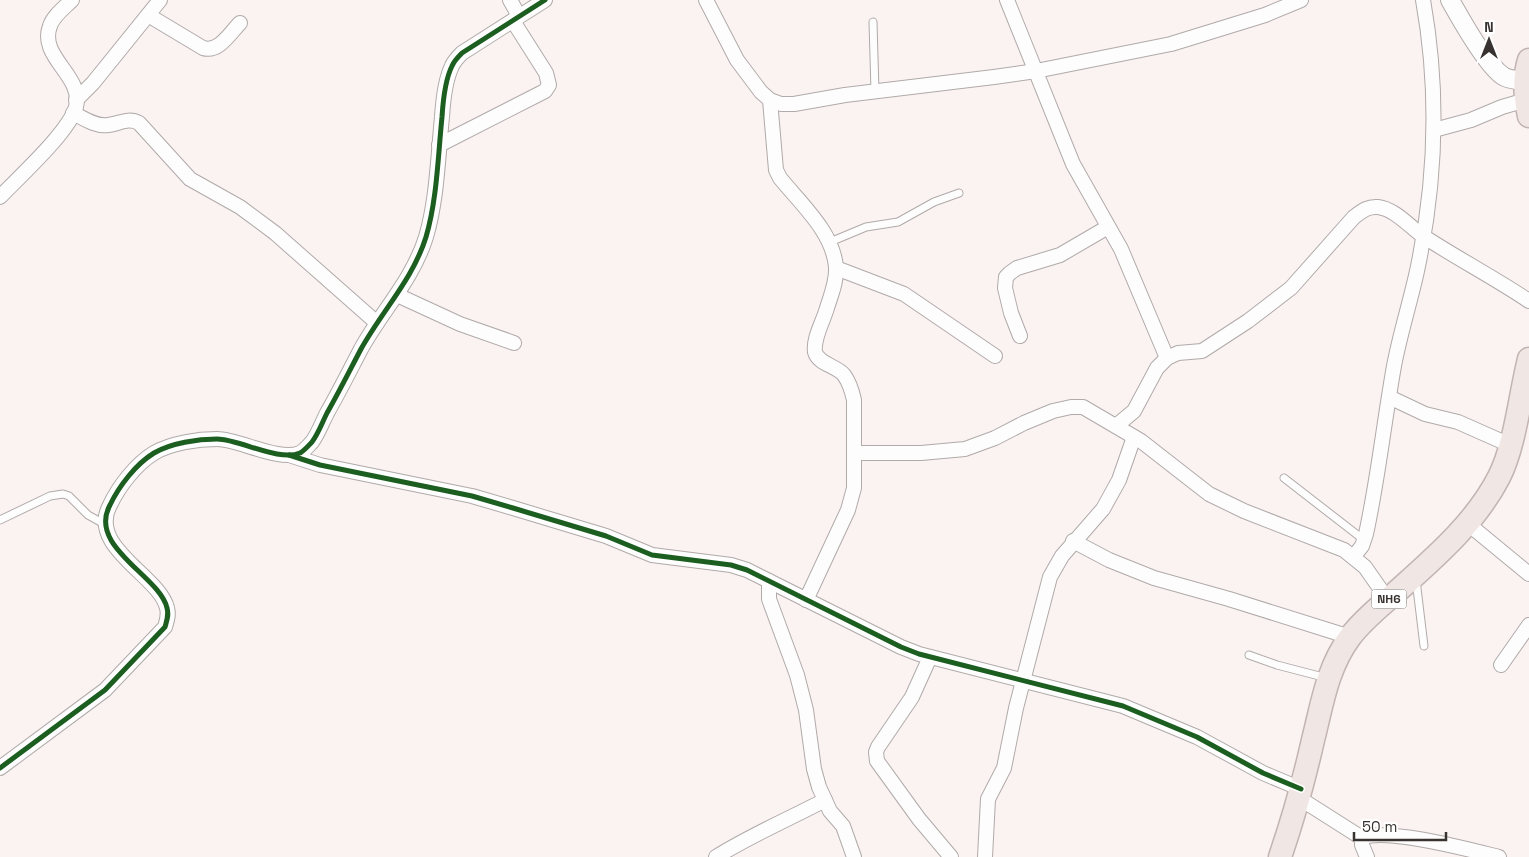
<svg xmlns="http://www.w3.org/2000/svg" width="1529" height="857" viewBox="0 0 1529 857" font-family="'Space Grotesk',sans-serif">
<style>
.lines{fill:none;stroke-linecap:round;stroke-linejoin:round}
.service-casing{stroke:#b0aaa9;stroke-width:9}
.minor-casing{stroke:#b0aaa9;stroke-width:16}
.tertiary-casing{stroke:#b0aaa9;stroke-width:20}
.trunk-casing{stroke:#c2b4b0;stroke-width:25}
.service{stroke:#fefdfd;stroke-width:7}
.minor{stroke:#fefdfd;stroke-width:14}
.tertiary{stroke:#fefdfd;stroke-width:18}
.trunk{stroke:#f0e6e4;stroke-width:22}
.cycleway-casing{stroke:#fff;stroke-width:8}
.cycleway{stroke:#1b5e20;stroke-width:5}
.labels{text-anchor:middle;stroke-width:5;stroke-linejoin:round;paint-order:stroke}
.shield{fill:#fff;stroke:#74706f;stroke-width:1}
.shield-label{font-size:12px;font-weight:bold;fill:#383331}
</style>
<rect width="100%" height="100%" fill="#faf3f2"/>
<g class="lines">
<g class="service-casing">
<g id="service">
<path d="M873 22 875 91"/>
<path d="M830 242 866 227 898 222 934 202 959 193"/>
<path d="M1284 478 1364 540"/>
<path d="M0 520 50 496 63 494 69 496 88 515 106 525"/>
<path d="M1416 580 1424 646"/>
<path d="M1249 655 1277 665 1327 678"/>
</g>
</g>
<g class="minor-casing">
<g id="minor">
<path d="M510 0 519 16"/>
<path d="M706 0 737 60 761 92 770 100 781 104H794L845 95 994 77 1036 71 1171 44 1265 15 1301 0"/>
<path d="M1007 0 1073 164 1121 249 1167 358"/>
<path d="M148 15 203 48C219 53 230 33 240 23"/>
<path d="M76 100 93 83 160 0"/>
<path d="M770 100 776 170 780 178C801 204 833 232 836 267 837 281 831 295 827 308 823 322 813 338 815 352 818 364 837 366 844 375 850 383 852 391 854 400V488L848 510 806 600"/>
<path d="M73 113C83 118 96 127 108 125 119 124 128 117 139 123L190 179 240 207 275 233 377 323"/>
<path d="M1434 130 1471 120 1502 107 1526 100"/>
<path d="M439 145 545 91 549 85 546 73 513 21"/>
<path d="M0 197C19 177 69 132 76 107 84 76 38 57 50 26 53 16 64 8 72 0"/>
<path d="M836 268 904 294 995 356"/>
<path d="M397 295 460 324 514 343"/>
<path d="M1020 336 1011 313 1005 288 1006 277 1010 273 1017 268 1060 255 1108 227"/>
<path d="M1389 397 1425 414 1458 422 1510 445"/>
<path d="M1116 426 1134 411 1157 368 1167 358 1178 353 1202 351 1248 321 1291 288 1354 217C1362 211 1368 206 1378 207 1395 209 1410 227 1423 236 1458 259 1495 278 1529 301"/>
<path d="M855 453H921L965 449 995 438 1024 423 1053 411 1071 407H1083L1141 441 1209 494 1244 511 1344 550 1365 567 1388 600"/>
<path d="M289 455 320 465 472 496 513 508 606 536 652 555 731 565 747 570 901 647 919 654 1123 706 1197 737 1263 773 1301 789"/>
<path d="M1467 523 1529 574"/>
<path d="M1073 541 1109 560 1154 578 1229 599 1350 637"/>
<path d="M1354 556 1362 546 1366 534C1378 479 1384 422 1394 366 1400 334 1410 303 1417 271 1436 182 1439 89 1423 0"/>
<path d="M769 581V599L797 675 806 710 814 769 819 787 830 811 843 826 854 857"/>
<path d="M930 657 912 697 878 747 876 752 877 761 919 819 951 857"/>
<path d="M1501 665 1529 625"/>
<path d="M0 768 105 690 165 627C167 620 169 615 167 608 160 576 87 547 110 505 119 486 136 464 154 453 171 443 198 439 217 439 239 439 279 462 300 453 305 450 309 445 312 442 318 434 322 423 327 413 339 392 350 370 361 349 382 311 413 279 426 237 437 200 438 156 442 117 443 101 445 80 452 66 454 61 458 57 462 53L545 0"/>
<path d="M1299 798 1362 838"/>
<path d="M1362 838C1386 827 1471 850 1499 857"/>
<path d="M1362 838V845L1367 857"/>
<path d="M716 857C751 835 789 819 825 800"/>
<path d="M985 857 988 799 1004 768 1016 708 1050 577 1062 556 1103 509 1119 480 1134 437"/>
</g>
</g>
<g class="tertiary-casing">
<path id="tertiary" d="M1450 0C1460 18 1487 66 1503 76 1509 80 1518 80 1525 81"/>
</g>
<g class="trunk-casing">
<g id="trunk">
<path d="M1529 60C1523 79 1525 98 1529 116"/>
<path d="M1280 857C1293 819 1304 780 1313 740 1322 705 1327 668 1350 637 1362 621 1378 608 1393 595 1432 560 1475 524 1499 477 1515 446 1520 395 1529 359"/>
</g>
</g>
<use href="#service" class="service"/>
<use href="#minor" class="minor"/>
<use href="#tertiary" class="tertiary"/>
<use href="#trunk" class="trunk"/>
<g class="cycleway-casing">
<g id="cycleway">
<path d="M289 455 320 465 472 496 513 508 606 536 652 555 731 565 747 570 901 647 919 654 1123 706 1197 737 1263 773 1301 789"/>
<path d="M0 768 105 690 165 627C167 620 169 615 167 608 160 576 87 547 110 505 119 486 136 464 154 453 171 443 198 439 217 439 239 439 279 462 300 453 305 450 309 445 312 442 318 434 322 423 327 413 339 392 350 370 361 349 382 311 413 279 426 237 437 200 438 156 442 117 443 101 445 80 452 66 454 61 458 57 462 53L545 0"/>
</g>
</g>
<use href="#cycleway" class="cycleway"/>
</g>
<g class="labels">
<rect class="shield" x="1371.5" y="589.5" width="35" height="19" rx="4"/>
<g class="shield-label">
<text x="1389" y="603">NH6</text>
</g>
</g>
<g transform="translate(1489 40)" stroke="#ffffff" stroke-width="4" paint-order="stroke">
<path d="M0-4L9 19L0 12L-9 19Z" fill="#383331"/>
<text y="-8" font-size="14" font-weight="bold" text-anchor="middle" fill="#383331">N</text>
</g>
<path d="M1354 832v8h92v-8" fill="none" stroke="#383331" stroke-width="2.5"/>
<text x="1362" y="832" font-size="15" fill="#383331" stroke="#ffffff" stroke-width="4" paint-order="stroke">50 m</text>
</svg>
